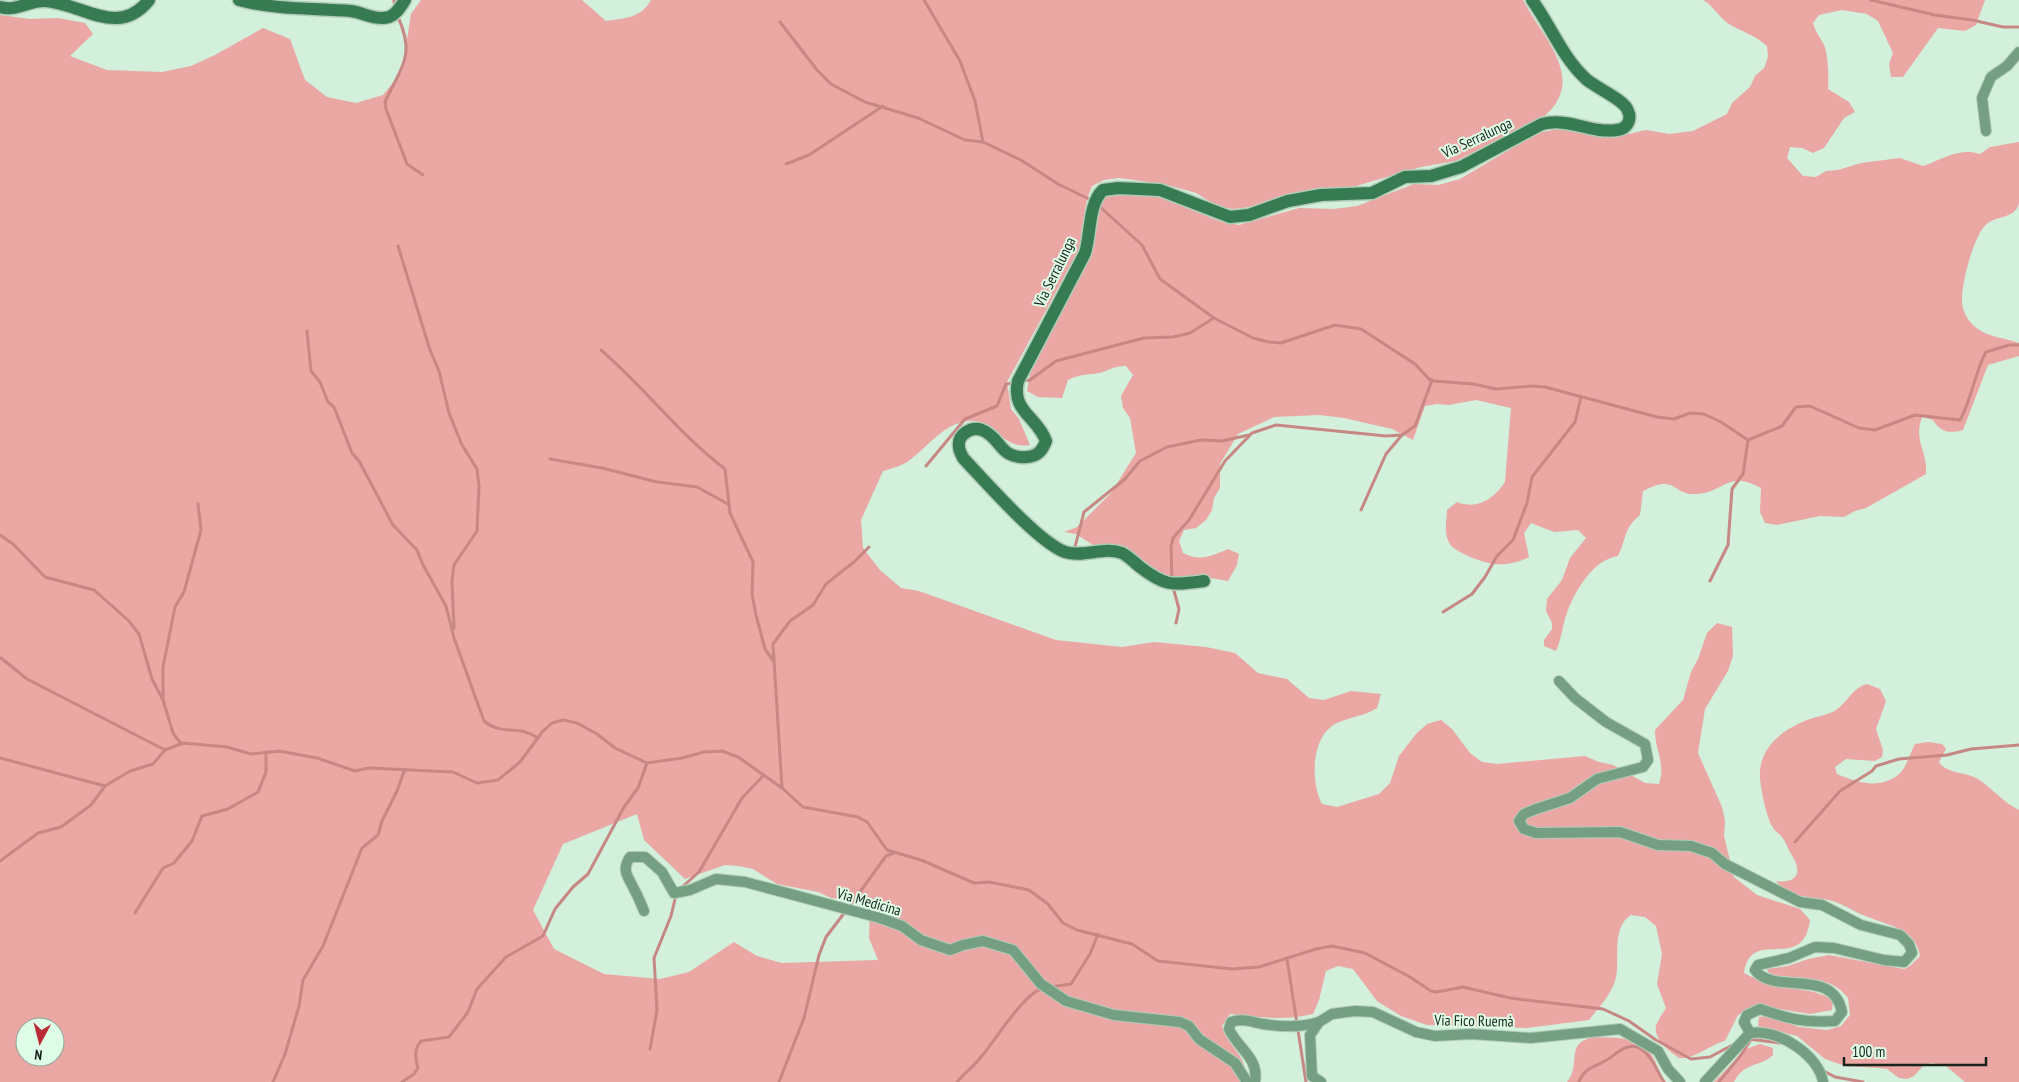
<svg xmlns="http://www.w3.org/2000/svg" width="2019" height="1082" viewBox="0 0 2019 1082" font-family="'PT Sans Narrow',sans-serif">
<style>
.green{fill:#eaa7a3;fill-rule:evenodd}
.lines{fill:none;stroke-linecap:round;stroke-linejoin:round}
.stream{stroke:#c78783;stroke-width:3}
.street-casing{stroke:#b1cbb8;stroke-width:12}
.secondary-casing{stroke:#b1cbb8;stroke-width:15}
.street{stroke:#749f82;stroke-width:10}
.secondary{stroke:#367b52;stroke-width:12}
.labels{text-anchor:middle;stroke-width:4;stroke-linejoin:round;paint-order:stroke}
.street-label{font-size:15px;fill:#18231b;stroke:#dffee8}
</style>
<rect width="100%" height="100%" fill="#d2f0db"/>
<g class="green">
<path d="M421 0H582L606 21C626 18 641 18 651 0H1523C1543 39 1590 81 1541 119L1456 161 1421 167 1356 186 1289 194 1249 207 1234 209 1219 207 1196 193 1164 184 1119 178 1104 180 1092 186 1087 199 1079 249 1007 382 1011 409 1019 419 1030 445C1000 450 996 418 968 421 943 424 930 445 911 459 903 466 893 468 883 471L861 520 863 548 880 570 901 588 919 591 1056 640 1122 647 1154 642 1206 647 1235 653 1258 673 1287 679 1309 698 1324 700 1351 691 1381 694 1377 708C1364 716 1350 717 1337 723 1311 735 1310 782 1322 804L1337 807 1379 794 1390 783 1399 756 1416 734 1427 724 1441 720 1452 729 1470 753 1482 762 1497 764 1585 756 1599 762 1613 765 1645 783 1659 784C1666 762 1655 752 1655 730L1683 700 1691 672 1698 659 1707 633 1717 623 1732 627 1733 656 1728 671 1705 709 1698 753 1722 807 1725 821 1724 836 1734 877 1757 895 1800 909 1810 920C1803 975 1751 925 1744 973L1764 983 1814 992 1828 997 1833 1003 1832 1010 1810 1014 1756 1005 1738 1015 1725 1041C1709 1045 1696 1059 1679 1058 1670 1052 1653 1039 1656 1026 1658 1020 1663 1013 1666 1008L1657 984 1662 954 1656 926 1645 917 1631 915C1611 928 1620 958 1616 977 1613 993 1599 1007 1589 1020L1527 1028 1427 1025 1401 1016 1377 1001 1353 969 1338 966 1326 971 1319 1000 1313 1014C1285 1021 1258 1017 1230 1014L1222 1026C1229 1051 1247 1051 1246 1082H0V15L30 19 58 18 85 23 93 34 70 56 107 70 162 72 191 66 215 55 263 28 290 39 305 80 327 97 356 103 383 95 402 72 411 14ZM637 814 644 840 685 879 725 865 739 866 753 869 777 884 818 892 831 898 860 901 870 909 869 938 878 960 782 963 757 956 734 942 689 972 660 979 604 974 554 949 533 910 563 844ZM25 1027H55V1057H25Z"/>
<path d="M1703 0H1985L1976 25 1965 31 1938 28 1903 77H1891L1889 64 1893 53 1878 21 1867 14 1842 10 1819 15 1813 23C1816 33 1820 37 1824 45 1828 53 1829 80 1828 89L1849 102 1855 112 1844 118 1824 148 1813 153 1802 148 1790 147 1787 158 1803 176 1816 177 1826 171 1838 170 1861 163 1900 158 1923 166C1943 159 1959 147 1980 154L1990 147 2019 142C2019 160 2019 187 2019 203 2016 218 1998 216 1988 223 1974 232 1961 285 1962 301 1962 310 1967 319 1973 325 1987 338 2003 337 2019 343V356L1988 365 1963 430C1948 434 1941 432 1933 420L1922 417C1913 442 1928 451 1926 474L1866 508 1855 511 1844 517 1820 516 1777 525 1765 523 1760 512 1761 488C1728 469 1724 493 1696 494 1671 495 1677 473 1643 491L1640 515C1623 529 1627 538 1618 556 1593 560 1575 590 1567 613 1562 626 1562 638 1556 651L1544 646V640L1552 629V623L1546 611 1547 599 1562 580 1570 558 1586 538 1578 530 1554 532 1531 523 1524 533 1529 557C1519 562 1507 565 1495 564 1486 564 1454 552 1450 544 1443 534 1447 521 1447 510L1457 502C1477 510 1494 499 1505 482L1511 408 1476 400 1449 405 1437 404 1425 406 1413 440 1392 429 1344 418 1319 415 1274 417 1238 434 1220 464V488L1214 498 1212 510 1206 520 1196 528 1184 530 1179 541 1183 553C1200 562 1211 556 1228 549L1239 554 1237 565 1228 581 1205 577 1188 580 1163 577 1096 547 1076 534 1064 532 1077 527 1111 493 1136 453 1130 418 1123 408 1121 396 1133 375 1126 366C1112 366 1111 370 1099 373 1088 375 1079 374 1068 380L1062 398 1038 397 1027 391 1031 368 1102 200 1108 195 1119 194 1160 197 1216 220 1239 225 1299 208 1333 209 1357 206 1414 184 1438 185 1460 179 1538 133 1563 128 1611 138 1646 130 1669 134 1693 131 1727 114 1732 103 1750 87 1755 76 1764 68 1768 57 1767 46C1755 35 1742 32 1729 24 1719 18 1714 6 1703 0Z"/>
<path d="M1867 684 1880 689 1886 701 1876 729 1883 750 1882 757 1875 761 1846 759 1835 767 1837 774C1856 782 1878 790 1898 775 1906 769 1910 753 1915 744L1928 742 1942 744 1946 749 1939 762C1947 774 1966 772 1978 779 1992 788 2004 803 2019 810V1082H1965L1946 1066 1931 1063 1924 1065 1914 1076 1907 1079 1899 1078 1887 1069 1879 1068 1845 1066 1825 1059 1797 1036 1758 1026 1759 1017 1766 1016 1799 1027 1827 1030 1841 1026 1850 1015 1848 998C1831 974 1799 979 1773 975L1768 972 1767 969 1788 966 1808 959 1829 955 1904 969 1910 966 1920 956C1916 928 1889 926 1868 917 1856 913 1845 905 1833 901 1814 896 1789 899 1776 881 1798 884 1803 871 1791 854 1788 849 1786 842 1782 837 1779 833 1774 831 1772 826 1766 815 1759 784 1760 771 1762 744 1787 727 1810 719 1819 716 1828 715 1836 710 1848 702 1852 688 1867 684Z"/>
<path d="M1593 1037C1614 1038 1637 1035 1651 1054 1657 1062 1659 1075 1666 1082H1567C1582 1063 1564 1044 1593 1037Z"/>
<path d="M1760 1044 1773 1048V1055C1759 1068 1745 1061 1734 1082H1714L1746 1049Z"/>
</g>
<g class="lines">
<g class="stream">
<path d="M394 0 395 9"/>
<path d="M924 0 960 61 975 101 983 142"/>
<path d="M1871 0 1935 15 1972 20 2003 27H2019"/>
<path d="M397 15C416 55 402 65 385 102L386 109 407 164 423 175"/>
<path d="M780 22 817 70 831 84 865 102 918 118 965 140 983 142 1021 160 1058 184 1093 201"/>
<path d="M786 164 809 155 883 106"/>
<path d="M1098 205 1142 245 1160 279 1214 318 1253 338 1269 342 1281 343 1335 325 1361 329 1415 364 1429 379 1434 381 1473 384 1496 389 1533 386 1545 387 1657 417 1674 419 1690 413 1704 414 1721 422 1748 440 1782 426 1796 407 1810 406 1859 428 1875 430 1915 415 1960 420C1972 399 1974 374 1986 352L2009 345H2019"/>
<path d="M398 246 430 350 439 371 449 413 462 445 477 469 479 486 477 531 454 565 452 581 454 628"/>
<path d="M307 331 311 371 320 382 328 402 334 407 352 453 359 461 393 525 417 550 423 565 446 606 454 638 484 721C504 737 515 723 538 738"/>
<path d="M601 350C645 388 679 434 725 469L730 513 753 562 752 594 756 615 765 649 773 660"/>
<path d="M1023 381 1030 380 1056 361 1144 338 1173 337 1190 333 1214 318"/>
<path d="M550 459 602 468 657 482 697 487 728 504"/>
<path d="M926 466 965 419 997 406 1006 384 1014 383"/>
<path d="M1361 510 1386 454 1402 435"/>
<path d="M0 535 13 544 45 577 94 590 129 621 139 634 152 679 163 700 173 733 181 744"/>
<path d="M1075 547 1084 512 1125 479 1140 461 1167 447 1201 440 1222 441 1249 435"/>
<path d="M1172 581 1171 547 1173 538 1189 520 1225 461 1252 433 1276 425 1386 436 1402 435 1415 426 1432 380"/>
<path d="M1710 581 1728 545 1732 489 1743 474 1748 440"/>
<path d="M1173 587 1179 609 1176 623"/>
<path d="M1443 612 1472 594 1485 577 1497 556 1513 540 1527 503 1532 477 1575 422 1581 397"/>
<path d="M1 658 27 679 165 750"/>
<path d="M163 699V667L175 607 184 592 201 530 198 504"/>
<path d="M0 758 105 786"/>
<path d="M782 788 773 644 790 621 813 605 826 584 854 562 869 547"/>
<path d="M1795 842 1840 791 1872 771 1876 766 1899 759 1947 755 1971 749 2019 745"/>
<path d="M0 861 38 833 61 827 72 819 91 805 105 786 130 771 153 764 165 750 183 743 227 747 251 754 279 751 317 758 355 771 369 768 453 772 477 783 498 780 520 762 543 731 552 723 563 720 577 723 597 734 615 748 647 763 682 758 704 752 722 751 738 757 782 788 803 807 858 817 867 822 887 850 921 860 974 883 989 882 1029 890 1048 904 1063 923 1077 930 1132 944 1158 961 1232 969 1259 967 1316 949 1332 946 1365 953 1410 977 1431 991 1437 992 1463 987 1510 998 1603 1009 1629 1021 1656 1040 1691 1059 1710 1057 1738 1042"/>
<path d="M681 888 699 872 742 798 763 776"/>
<path d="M849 907 886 856 894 853"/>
<path d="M135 913 163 868 174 863 192 841 202 816 228 809 258 792 266 772V752"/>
<path d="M1287 959 1306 1082"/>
<path d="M1050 987 1071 984 1090 954 1098 934"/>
<path d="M1749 1039 1780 1043"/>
<path d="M650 1049 657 1010 654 958 671 916 676 895"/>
<path d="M1822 1070 1835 1077 1863 1082"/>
<path d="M273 1082 285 1054 299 1006 303 980 323 946 362 848 378 835 382 821 397 791 405 769"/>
<path d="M402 1082 414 1074 418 1068C415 1057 414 1050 421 1041L449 1037 468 1012 477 989 506 957 543 936 555 909 573 887 588 874 624 807 638 788 647 763"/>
<path d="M779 1082 804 1018 819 955 826 937 845 912"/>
<path d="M957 1082C965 1073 974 1066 981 1057 995 1041 1024 992 1044 988"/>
<path d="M1579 1082C1584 1068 1593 1068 1605 1061 1613 1057 1619 1049 1628 1047 1646 1041 1657 1071 1664 1082"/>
<path d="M1719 1082 1741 1055 1752 1038"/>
</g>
<g class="street-casing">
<g id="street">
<path d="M1986 131 1982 98 1991 77 2007 66 2019 52"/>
<path d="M1559 681 1575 698 1606 722 1645 744 1648 760 1643 767 1597 779 1570 798 1536 809 1524 814 1519 821 1524 829 1536 833 1620 832 1658 845 1691 846 1712 853 1725 864 1800 902 1822 905 1861 925 1900 935 1909 944 1912 953 1904 962 1884 960 1834 948 1815 947 1789 958 1758 965 1755 970C1774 996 1833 966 1842 1012L1835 1021C1804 1023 1789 1019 1760 1009L1747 1015 1744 1022 1750 1033"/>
<path d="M644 911C641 904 638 896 634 889 628 876 621 871 630 857H645L662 872 674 893 690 890 716 879 745 882 880 918 902 926 921 940 950 950 963 945 983 941 1013 950 1041 984 1066 1001 1114 1015 1180 1022 1189 1026 1199 1039 1235 1063 1247 1082"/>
<path d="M1255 1082C1259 1057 1238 1049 1229 1029L1231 1022C1243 1018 1251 1022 1263 1024 1282 1027 1300 1028 1319 1022"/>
<path d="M1321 1082 1312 1076 1310 1035 1319 1022 1332 1014 1355 1011 1373 1012 1416 1032 1435 1036 1471 1034 1531 1038 1620 1029 1658 1051 1668 1069 1680 1082"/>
<path d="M1705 1082 1750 1033C1777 1028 1819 1055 1823 1082"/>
</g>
</g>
<g class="secondary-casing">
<g id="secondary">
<path d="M239 0C276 10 313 8 351 11 364 13 377 21 389 17 397 14 401 6 405 0"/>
<path d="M0 7C17 12 29 0 45 1 82 3 118 39 149 0"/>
<path d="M1204 581C1172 585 1166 587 1140 567 1134 562 1128 556 1122 553 1104 546 1083 558 1065 552 1038 542 985 481 963 458 962 455 959 451 959 447 957 435 971 426 982 430 1002 438 999 459 1027 457 1038 456 1042 451 1046 441 1037 416 1011 412 1018 381L1085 253C1091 234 1088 204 1103 190L1118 188 1160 190 1230 217 1249 215 1288 201 1321 195 1372 193 1405 177 1431 176 1461 167 1542 124C1569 117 1591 134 1617 130 1627 129 1632 120 1628 111 1625 100 1596 88 1586 79 1562 57 1551 26 1532 0"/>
</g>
</g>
<use href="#street" class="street"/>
<use href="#secondary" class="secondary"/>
</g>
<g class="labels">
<g class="street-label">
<text transform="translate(1477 138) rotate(-25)" y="5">Via Serralunga</text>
<text transform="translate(1055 272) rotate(-64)" y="5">Via Serralunga</text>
<text transform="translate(869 902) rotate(16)" y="5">Via Medicina</text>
<text transform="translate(1474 1021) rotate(1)" y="5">Via Fico Ruemà</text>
</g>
</g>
<g transform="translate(40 1042) rotate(187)"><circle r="24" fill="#dffee8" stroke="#8fa696"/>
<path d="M0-4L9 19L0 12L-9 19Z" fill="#bb2b35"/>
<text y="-8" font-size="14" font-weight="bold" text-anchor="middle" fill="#18231b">N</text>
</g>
<path d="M1844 1057v8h142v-8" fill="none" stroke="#18231b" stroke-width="2.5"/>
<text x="1852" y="1057" font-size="15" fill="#18231b" stroke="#dffee8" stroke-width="4" paint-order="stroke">100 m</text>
</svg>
